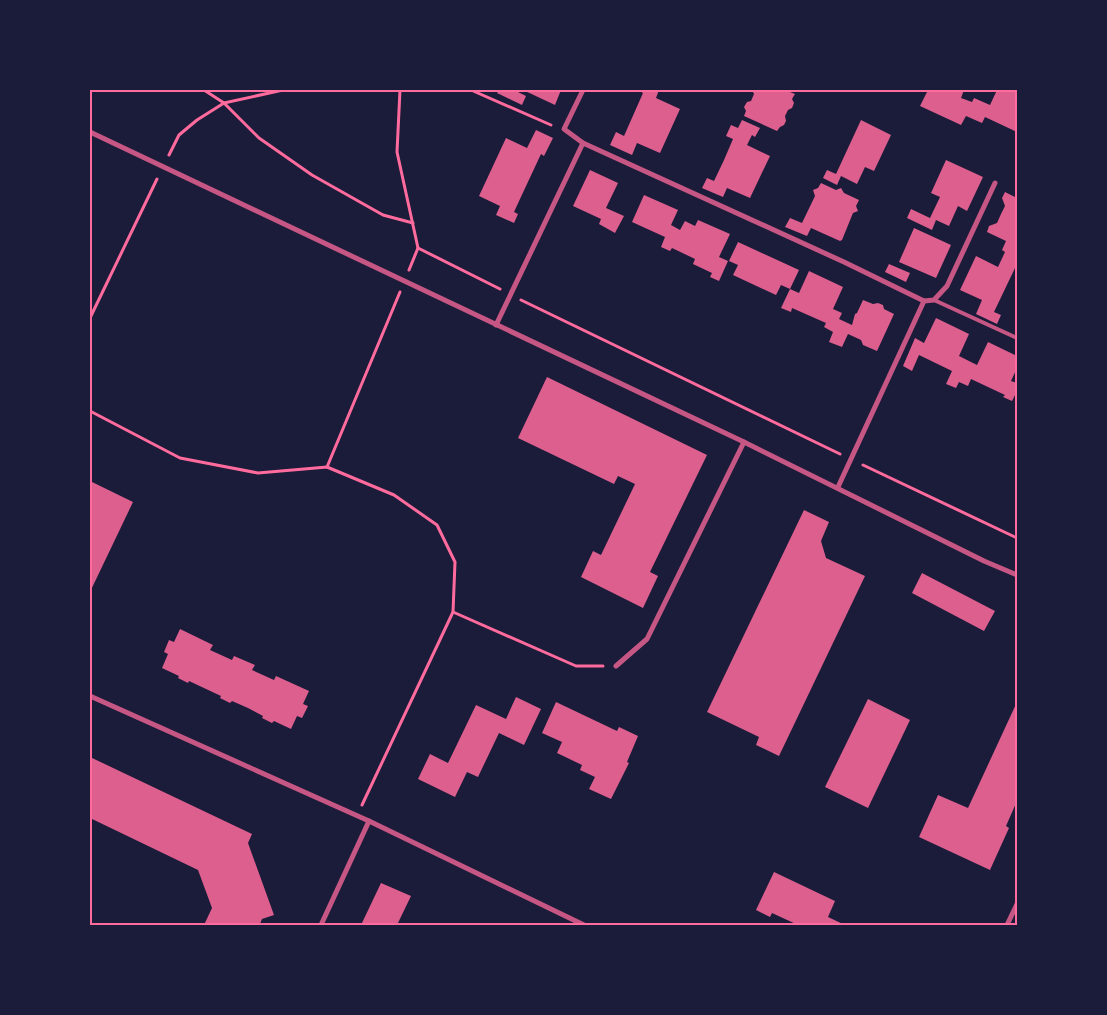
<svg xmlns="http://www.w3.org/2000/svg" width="1107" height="1015" viewBox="0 0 1107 1015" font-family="Montserrat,sans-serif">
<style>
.building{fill:#dd5f8e}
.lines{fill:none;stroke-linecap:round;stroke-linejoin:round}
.path{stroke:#ff6b9d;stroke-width:3}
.service{stroke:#c65784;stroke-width:4}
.minor{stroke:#c65784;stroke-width:5}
.neatline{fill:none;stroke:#ff6b9d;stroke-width:2}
</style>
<rect width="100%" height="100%" fill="#1b1b3a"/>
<g class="building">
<path d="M499 90H514L526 96 522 105 497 93Z"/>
<path d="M523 90H561L555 105Z"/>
<path d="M638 90H659L656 98 680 109 660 153 637 143 632 155 610 145 616 132 624 136 643 93Z"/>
<path d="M752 90H785L795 94 792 99 794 103 792 108 788 110 785 116 786 121 784 125 780 127 777 131 744 116 746 111 744 107 747 102 751 101 754 94Z"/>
<path d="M928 90H964L961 98 972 102 974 98 990 105 997 90H1017V132L985 117 982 123 966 116 961 125 920 106Z"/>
<path d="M742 120 760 128 755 137 752 135 747 145 770 156 750 198 727 188 723 197 702 188 707 178 714 181 724 160 733 139 726 136 731 125 738 128Z"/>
<path d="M861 120 891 135 874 171 865 167 857 184 841 176 837 185 823 178 827 170 836 174Z"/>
<path d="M536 130 553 138 544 156 541 154 520 199 514 212 518 214 514 223 496 215 500 206 479 196 506 138 527 148Z"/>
<path d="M946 160 983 177 967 211 958 206 949 226 936 220 932 230 907 218 911 209 930 218 940 197 931 193Z"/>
<path d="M590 170 618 183 606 208 624 216 615 233 599 224 601 219 573 206Z"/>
<path d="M821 183 836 190 841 188 844 193 859 200 856 206 858 211 853 213 842 240 840 241 811 228 807 236 785 227 790 218 802 223 815 196 813 190 818 188Z"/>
<path d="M1005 192 1017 198V269L1015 268 994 312 1001 315 997 324 976 314 982 300 960 290 976 256 998 267 1005 252 1002 250 1006 241 987 232 989 226 997 223 1001 214 1005 206 1002 198Z"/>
<path d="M644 195 678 210 671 225 680 230 685 221 695 226 698 220 730 234 719 257 728 261 719 281 710 277 712 273 693 264 695 259 672 248 670 251 661 247 665 237 632 222Z"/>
<path d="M914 228 951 245 936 278 899 262Z"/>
<path d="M738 242 799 270 790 289 781 285 776 295 733 275 738 265 729 261Z"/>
<path d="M889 264 910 273 906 282 885 272Z"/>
<path d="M809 271 843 287 833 309 842 313 839 319 852 325 855 314 857 313 863 300 873 304 878 303 883 305 884 309 894 314 877 351 863 345 861 340 848 334 842 347 829 342 833 332 824 327 826 323 792 308 791 312 781 308 790 289 799 293Z"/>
<path d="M936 318 969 334 959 356 977 365 988 342 1017 356V368L1011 381 1017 383V391L1012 401 1003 397 1005 395 971 379 968 386 959 382 956 388 946 384 952 371 919 355 912 371 903 366 915 338 924 343Z"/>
<path d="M547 377 707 455 650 572 658 576 643 608 581 577 593 551 601 555 635 484 618 476 614 484 518 438Z"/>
<path d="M90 481 133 502 90 592Z"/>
<path d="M804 510 829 522 821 541 826 558 865 576 779 756 756 745 759 737 707 712Z"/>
<path d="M922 573 995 611 984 631 912 593Z"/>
<path d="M180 629 213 645 210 650 232 660 234 656 255 665 252 670 274 680 276 676 309 691 303 704 308 706 302 718 297 716 291 729 274 721 272 723 262 718 263 716 248 708 232 701 230 703 220 698 221 696 189 681 188 683 178 678 179 676 162 668 168 654 164 652 169 640 174 642Z"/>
<path d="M516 697 541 709 524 745 499 733 478 777 467 772 455 797 418 779 430 754 448 763 476 705 506 719Z"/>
<path d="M868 699 910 720 868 808 825 787Z"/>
<path d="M556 702 617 731 619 727 638 736 627 762 629 763 611 799 589 789 595 777 580 770 582 765 557 753 562 742 542 733Z"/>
<path d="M1017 702V801L1006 826 1009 828 990 870 919 837 938 795 968 808Z"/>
<path d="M90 757 252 834 248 843 274 915 262 919 260 924 263 925H204L212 908 198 870 90 818Z"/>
<path d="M774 872 835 901 828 917 845 925H798L772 913 770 917 756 910Z"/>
<path d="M381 883 411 896 397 925H361Z"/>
</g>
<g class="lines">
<g class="path">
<path d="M204 90 224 103 259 138 312 175 383 215 413 223"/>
<path d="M400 90 397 152 418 248 409 270"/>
<path d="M471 90 551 125"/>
<path d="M169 155 179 135 197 120 224 103 283 90"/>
<path d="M418 248 500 289"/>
<path d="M521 300 840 454"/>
<path d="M90 318 157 179"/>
<path d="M90 411 180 458 258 473 327 467 394 495 437 525 455 562 453 612 362 805"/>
<path d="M863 465 1017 538"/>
<path d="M327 467 400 292"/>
<path d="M453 612 576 666H603"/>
</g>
<path class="service" d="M934 300 1017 338"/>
<g class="minor">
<path d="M90 132 744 442 984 561 1017 575"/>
<path d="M583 143 564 129 583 90"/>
<path d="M924 301 934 300 947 286 995 183"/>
<path d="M496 325 583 143 844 262 924 301 838 487"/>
<path d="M616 666 647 639 744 442"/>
<path d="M90 696 369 821 584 925"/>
<path d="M321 925 369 821"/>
<path d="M1007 925 1017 904"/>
</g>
</g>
<rect width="1107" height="1015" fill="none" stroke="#1b1b3a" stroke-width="182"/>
<rect x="91" y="91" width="925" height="833" class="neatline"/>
</svg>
